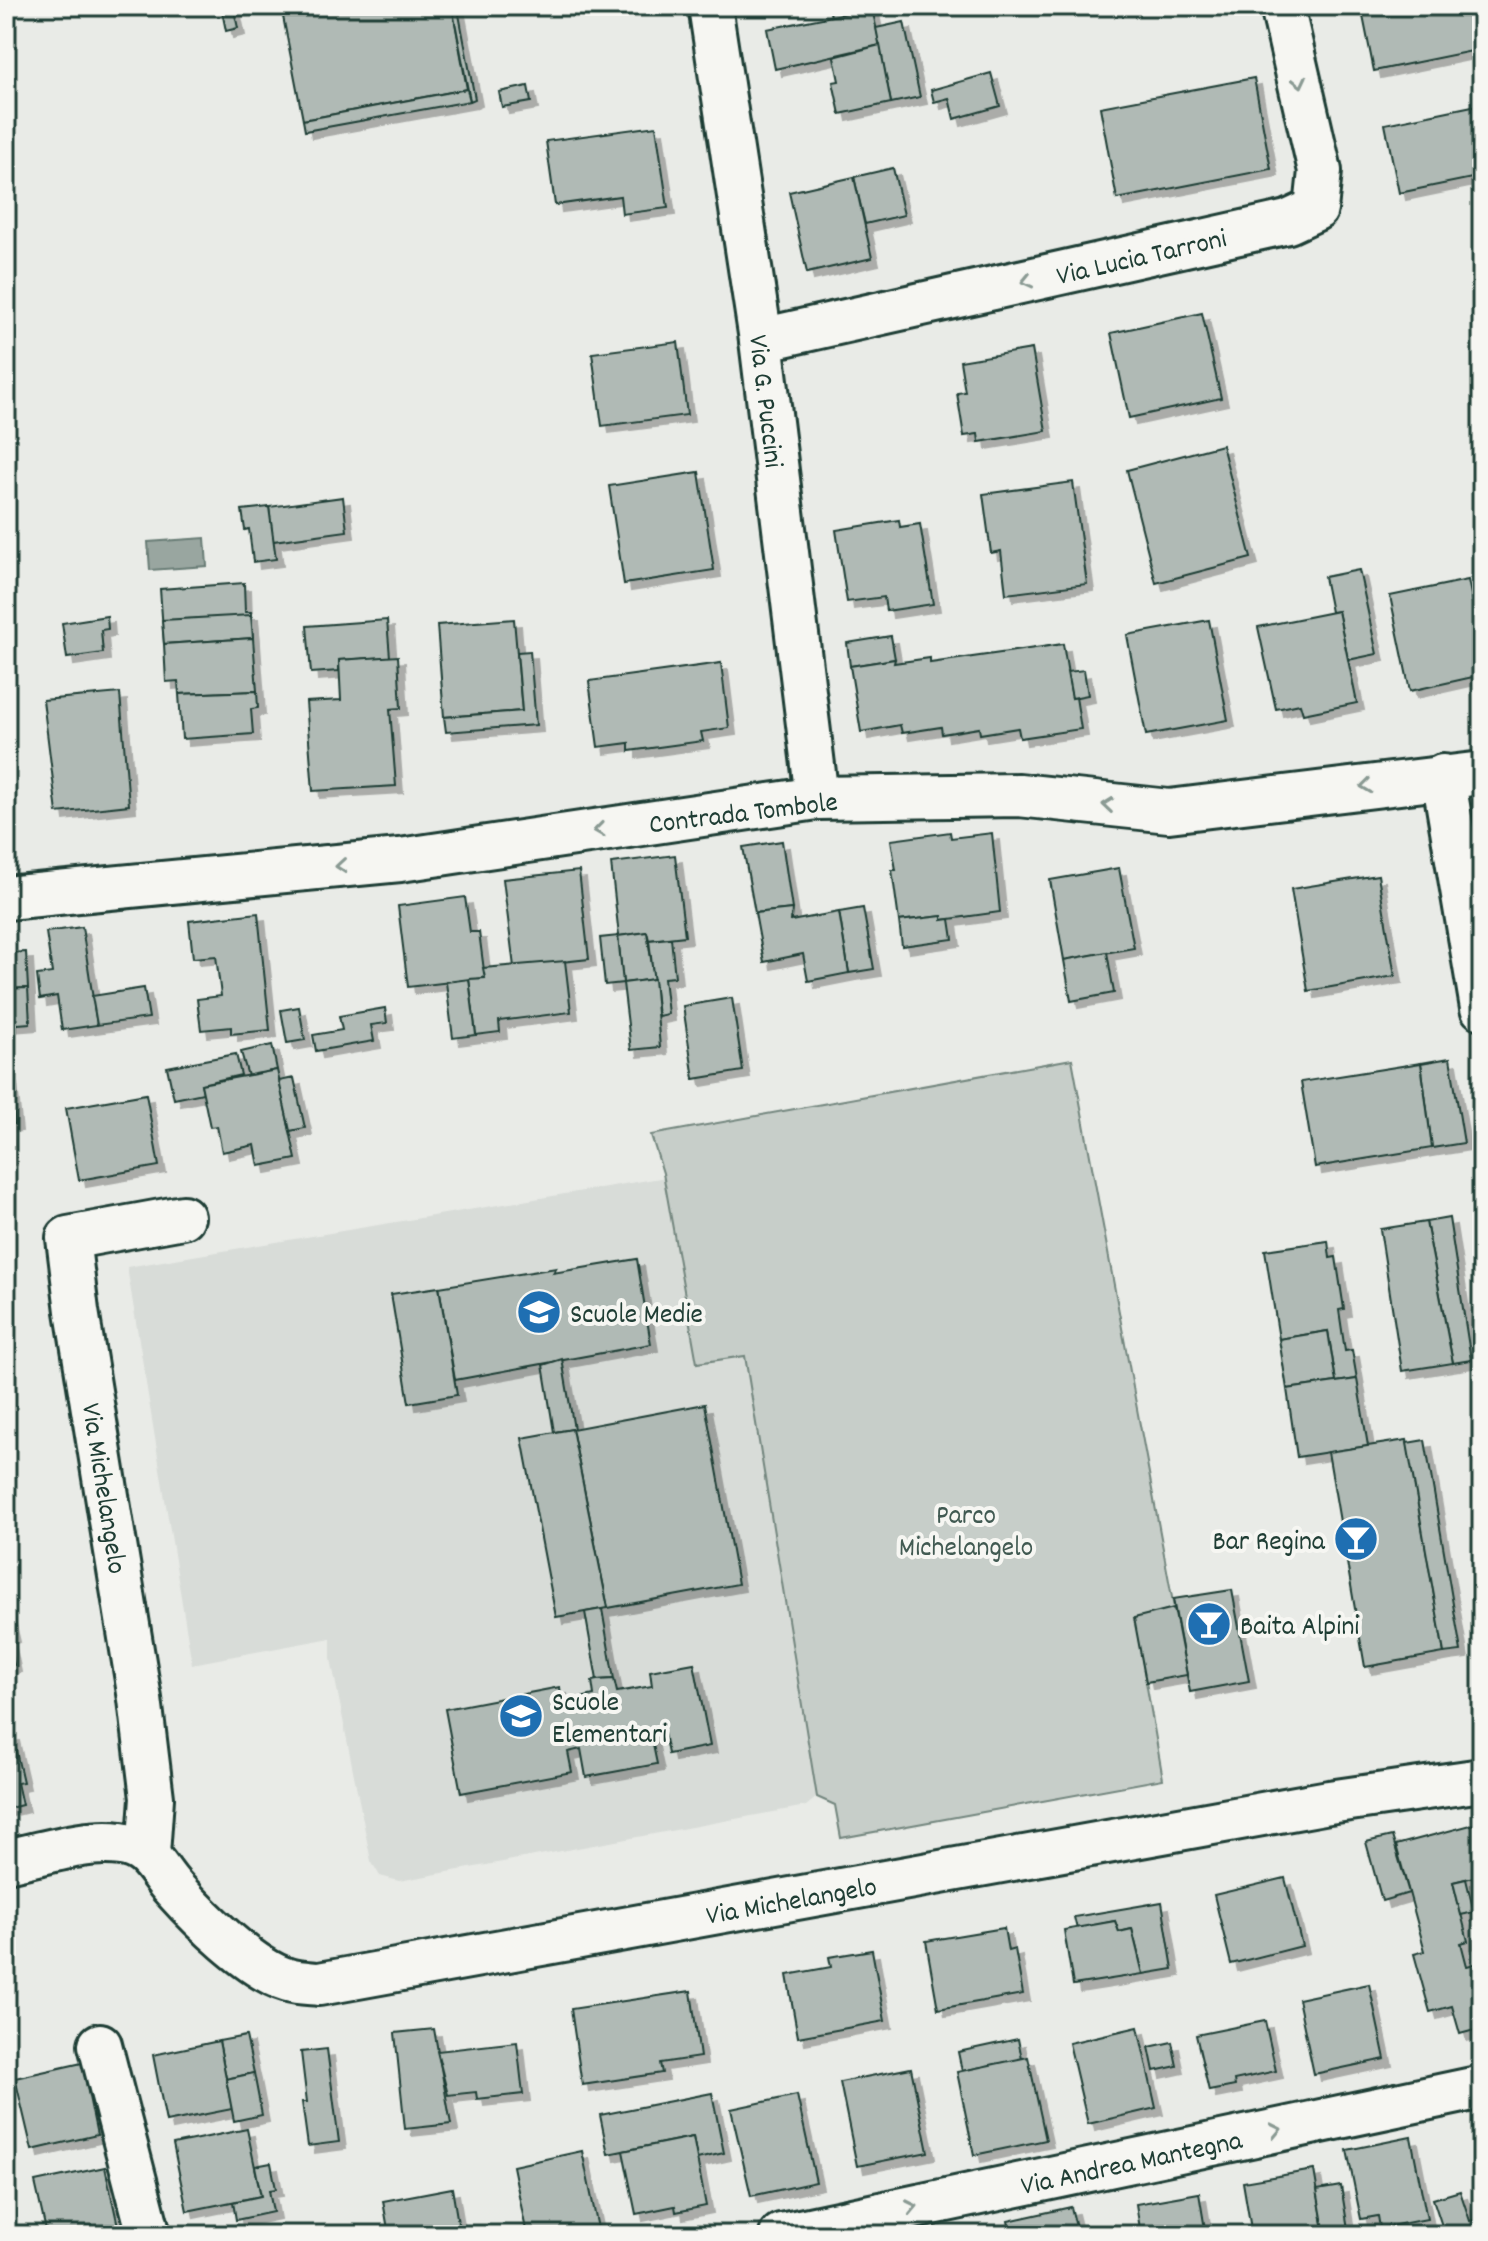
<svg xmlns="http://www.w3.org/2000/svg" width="1488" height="2241" viewBox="0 0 1488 2241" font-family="Dekko,sans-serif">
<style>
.built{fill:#d8dcd8}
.green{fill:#c7cec9;stroke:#73867e;stroke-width:2}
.water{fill:#99a6a0;stroke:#687c75;stroke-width:2}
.building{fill:#b0bab5;stroke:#1f3d34;stroke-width:2;filter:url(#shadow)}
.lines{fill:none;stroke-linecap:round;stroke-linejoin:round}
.street-casing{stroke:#1f3d34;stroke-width:48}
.street{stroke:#f6f6f2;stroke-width:42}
.oneway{stroke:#8a9a93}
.labels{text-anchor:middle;stroke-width:8;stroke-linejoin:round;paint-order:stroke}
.street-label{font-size:28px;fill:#1f3d34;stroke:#f6f6f2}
.poi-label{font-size:28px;fill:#1f3d34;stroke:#f6f6f2;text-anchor:start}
.park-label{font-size:28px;fill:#415a52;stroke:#f6f6f2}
</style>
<defs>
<filter id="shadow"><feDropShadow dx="7" dy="7" stdDeviation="0" flood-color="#0004"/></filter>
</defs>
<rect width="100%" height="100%" fill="#e9ebe7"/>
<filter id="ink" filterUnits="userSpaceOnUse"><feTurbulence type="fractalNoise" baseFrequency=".0125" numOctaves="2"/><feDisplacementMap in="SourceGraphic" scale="16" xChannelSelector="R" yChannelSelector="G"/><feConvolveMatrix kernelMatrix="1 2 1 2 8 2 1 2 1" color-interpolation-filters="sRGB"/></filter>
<g filter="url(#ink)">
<path class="built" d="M666 1177 697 1363 745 1355 817 1797 806 1806 399 1881 380 1876 371 1861 331 1659V1638L192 1664 127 1267Z"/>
<path class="green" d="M1072 1059 1174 1608 1135 1619 1163 1779 841 1838 835 1805 817 1797 745 1356 697 1363 663 1173 651 1135Z"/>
<path class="water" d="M205 538 207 566 150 570 148 542Z"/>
<g class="building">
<path d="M221 6H251L234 10 238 28 226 31Z"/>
<path d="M281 6H452L467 89 303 120Z"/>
<path d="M452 6H458V9L475 99 470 101Z"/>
<path d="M829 6H871L872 8 831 17Z"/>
<path d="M1361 6H1482V49L1374 71Z"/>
<path d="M872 8 880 45 775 69 767 29Z"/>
<path d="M904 22 920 97 891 103 876 28Z"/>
<path d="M880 45 891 103 840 114 833 82 839 81 834 57Z"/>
<path d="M991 73 1000 106 954 119 949 98 934 102 931 90Z"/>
<path d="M1254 78 1271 169 1117 199 1100 107Z"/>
<path d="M528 86 531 102 502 107 499 92Z"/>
<path d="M467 89 470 101 305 131 303 120Z"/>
<path d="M1482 104V176L1399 193 1385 124Z"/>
<path d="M656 126 668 208 622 214 620 196 555 205 546 141Z"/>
<path d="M893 168 904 215 865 224 854 177Z"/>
<path d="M854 177 872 258 807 273 789 192Z"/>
<path d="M1202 313 1221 398 1129 418 1111 333Z"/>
<path d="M678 342 687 415 602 426 592 353Z"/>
<path d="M1032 349 1046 431 979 442 978 434 964 436 957 393 965 392 960 361Z"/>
<path d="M1222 445 1251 558 1156 583 1127 470Z"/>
<path d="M699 472 714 570 624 584 609 486Z"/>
<path d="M1073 482 1087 584 1006 594 1001 551 991 553 983 494Z"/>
<path d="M343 497 347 531 273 541 269 507Z"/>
<path d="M269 507 276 559 253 562 249 529 245 530 242 510Z"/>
<path d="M899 520 900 527 920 524 933 604 886 611 884 597 847 602 836 530Z"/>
<path d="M1359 570 1377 654 1348 660 1338 611 1331 612 1324 577Z"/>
<path d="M1468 580 1482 647V675L1410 691 1390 596Z"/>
<path d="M244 583 245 612H251L253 638 164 644 160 589Z"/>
<path d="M1338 611 1357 703 1303 714 1300 704 1276 709 1258 627Z"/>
<path d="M251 615 253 638 164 644 162 620Z"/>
<path d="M107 616 108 629 101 630 103 653 67 658 62 623Z"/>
<path d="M514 619 522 711 444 717 437 625Z"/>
<path d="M387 620 390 657 339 660V671L311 673 307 626Z"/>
<path d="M1209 620 1228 720 1146 735 1127 635Z"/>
<path d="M891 636 895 659 850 666 847 643Z"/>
<path d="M253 638 257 691 179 694 178 681 166 682 164 644Z"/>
<path d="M1063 644 1072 698 1076 697 1081 729 1020 738 1018 728 980 734 979 728 942 734 941 727 902 733 900 725 861 732 850 666 895 659 894 663 930 658V663Z"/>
<path d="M530 651 536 725 446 732 444 717 522 711 517 652Z"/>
<path d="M398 656 401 708 390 709 396 786 313 791 306 702 341 700 339 660Z"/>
<path d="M721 663 729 728 701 732 703 741 629 751V743L598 747 589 681Z"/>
<path d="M1084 670 1088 695 1072 698 1067 672Z"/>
<path d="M257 691 258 708 251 709 253 734 182 739 179 694Z"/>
<path d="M120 693 129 805 57 813 43 700Z"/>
<path d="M950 832 951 838 992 833 1000 912 942 920V916L899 921 892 870H896L891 840Z"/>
<path d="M782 841 792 909 755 913 743 847Z"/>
<path d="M675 855 685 936 649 940 647 932 619 936 611 863Z"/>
<path d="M1119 868 1134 948 1064 960 1050 880Z"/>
<path d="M579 871 589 959 514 967 503 879Z"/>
<path d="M1378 875 1395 976 1308 991 1291 889Z"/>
<path d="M465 897 470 932H479L485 978 408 987 398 906Z"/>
<path d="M863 908 874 969 849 973 839 912Z"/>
<path d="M792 909 791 921 839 912 849 973 808 981 803 954 764 962 755 913Z"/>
<path d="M258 913 270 1030 231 1034V1027L201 1030 197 999 221 996 216 956 193 958 189 921Z"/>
<path d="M942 916V920L950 919 953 939 902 946 899 921Z"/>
<path d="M82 927 97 1025 62 1030 57 996 40 999 37 975 52 973 46 932Z"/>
<path d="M647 932 654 979 623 983 618 936Z"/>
<path d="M618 936 623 983 605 985 600 938Z"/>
<path d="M671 938 675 977 664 978 668 1014 658 1016 649 940Z"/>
<path d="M26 952 28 988 6 989V953Z"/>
<path d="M1107 952 1114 993 1071 1001 1064 960Z"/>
<path d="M565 961 571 1012 499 1021 500 1032 476 1035 469 979 485 978 483 968Z"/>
<path d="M469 979 476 1035 453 1038 446 982Z"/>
<path d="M654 979 660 1047 631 1050 623 983Z"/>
<path d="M28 988 30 1023 6 1025V989Z"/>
<path d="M144 988 149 1018 97 1025 92 996Z"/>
<path d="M732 998 743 1071 694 1079 683 1006Z"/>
<path d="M299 1007 305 1040 287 1043 281 1010Z"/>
<path d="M385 1008 387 1023 371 1025 374 1041 316 1051 313 1035 342 1030 339 1016Z"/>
<path d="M272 1045 277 1070 248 1076 241 1052Z"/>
<path d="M236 1054 241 1075 201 1084 203 1093 174 1099 167 1067Z"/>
<path d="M1450 1058 1464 1143 1432 1148 1421 1063Z"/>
<path d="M1421 1063 1432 1148 1315 1167 1301 1082Z"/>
<path d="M277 1070 296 1159 259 1166 255 1145 222 1152 217 1126 210 1127 201 1084Z"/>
<path d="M10 1077 15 1124 7 1125 10 1158H6V1078Z"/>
<path d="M294 1078 305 1128 290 1131 279 1081Z"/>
<path d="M146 1094 159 1166 79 1180 66 1108Z"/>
<path d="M1449 1218 1471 1360 1453 1363 1426 1222Z"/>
<path d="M1426 1222 1453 1363 1402 1371 1380 1229Z"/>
<path d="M1328 1241 1330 1258 1336 1257 1344 1309 1339 1310 1345 1351 1352 1350 1357 1379 1336 1382 1328 1331 1279 1339 1265 1250Z"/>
<path d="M637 1259 651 1344 455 1380 439 1287 556 1268 553 1273Z"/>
<path d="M439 1287 457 1395 409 1403 391 1294Z"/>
<path d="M1328 1331 1336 1382 1287 1389 1279 1339Z"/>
<path d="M562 1359 574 1429 554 1432 543 1365Z"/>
<path d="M1357 1379 1368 1446 1297 1457 1287 1389Z"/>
<path d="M705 1404 738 1584 608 1608 572 1429Z"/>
<path d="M572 1429 608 1608 556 1617 522 1438Z"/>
<path d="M1407 1440 1444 1653 1365 1667 1328 1452Z"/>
<path d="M1425 1440 1461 1651 1444 1653 1407 1443Z"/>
<path d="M1232 1590 1249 1681 1190 1692 1173 1599Z"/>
<path d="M6 1605 13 1635 8 1636 14 1665 6 1667Z"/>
<path d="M1174 1608 1187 1675 1146 1682 1134 1618Z"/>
<path d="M602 1609 614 1679 597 1680 585 1612Z"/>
<path d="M694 1663 710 1746 668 1754 664 1733 651 1735 657 1764 586 1777 581 1749 568 1752 572 1772 461 1793 445 1709 560 1687 562 1702 594 1695 592 1681 597 1680 614 1679 617 1692 652 1686 650 1671Z"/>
<path d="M12 1734 23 1782 17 1783 22 1805 6 1809V1736Z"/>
<path d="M1482 1822V1875L1453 1882 1468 1941 1461 1943 1467 1966 1482 1962V2028L1460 2034 1452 2006 1430 2012 1414 1954 1425 1951 1396 1845Z"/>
<path d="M1392 1836 1409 1893 1382 1901 1366 1842Z"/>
<path d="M1285 1878 1302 1946 1231 1964 1214 1895Z"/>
<path d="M1466 1879 1474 1912 1461 1915 1453 1882Z"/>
<path d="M1162 1902 1173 1969 1143 1974 1132 1929 1119 1932 1115 1921 1077 1929 1074 1917Z"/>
<path d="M1115 1921 1119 1932 1132 1929 1143 1974 1073 1985 1064 1930Z"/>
<path d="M1004 1928 1008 1951 1015 1949 1023 1994 938 2009 926 1941Z"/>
<path d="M872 1950 885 2021 798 2037 787 1975 831 1967 829 1957Z"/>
<path d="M1369 1984 1385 2059 1314 2074 1298 1999Z"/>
<path d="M691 1991 700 2057 660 2063 662 2073 582 2085 571 2009Z"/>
<path d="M1265 2021 1276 2071 1234 2080 1235 2086 1209 2091 1196 2035Z"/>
<path d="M1138 2027 1156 2108 1088 2124 1069 2043Z"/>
<path d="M434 2029 451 2124 405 2129 395 2033Z"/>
<path d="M246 2036 254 2073 226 2079 219 2041Z"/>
<path d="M1018 2039 1022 2059 962 2071 958 2052Z"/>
<path d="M219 2041 232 2109 166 2122 153 2055Z"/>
<path d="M517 2042 523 2094 477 2099 476 2092 448 2095 437 2051Z"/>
<path d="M1172 2042 1177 2066 1154 2071 1149 2047Z"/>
<path d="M327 2049 339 2142 308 2146 302 2102H307L301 2052Z"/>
<path d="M1028 2057 1046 2140 974 2155 957 2072Z"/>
<path d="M82 2063 97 2135 32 2150 15 2078Z"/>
<path d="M911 2068 928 2152 857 2166 840 2082Z"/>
<path d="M254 2073 262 2115 234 2121 226 2079Z"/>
<path d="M712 2093 724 2153 697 2159 693 2137 608 2154 600 2115Z"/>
<path d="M797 2095 816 2182 751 2196 731 2109Z"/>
<path d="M247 2129 261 2196 187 2211 173 2144Z"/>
<path d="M693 2137 706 2206 676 2212 675 2206 636 2214 623 2151Z"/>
<path d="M1411 2137 1427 2219 1380 2228 1378 2216 1361 2219 1347 2150Z"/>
<path d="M582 2151 599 2233 527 2235 513 2166Z"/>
<path d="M271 2163 276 2189 269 2190 273 2212 236 2220 233 2202 261 2196 255 2166Z"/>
<path d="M105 2167 120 2235H47L35 2182Z"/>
<path d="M1314 2170 1325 2235H1252L1243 2182Z"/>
<path d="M1341 2186 1349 2235H1325L1317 2190Z"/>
<path d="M452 2188 460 2235H389L383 2201Z"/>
<path d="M1460 2191 1470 2221 1482 2217V2235H1445L1433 2199Z"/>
<path d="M1199 2193 1206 2235H1141L1136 2204Z"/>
<path d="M1071 2207 1078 2235H1011L1008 2221Z"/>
<path d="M265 2229 266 2235H240Z"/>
</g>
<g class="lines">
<g class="street-casing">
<g id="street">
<path d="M710 6 761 340 817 798"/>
<path d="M761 340 1288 222 1316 209 1320 171 1282 6"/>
<path d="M1443 776 1482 1008"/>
<path d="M6 898 400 860 817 798 1019 795 1169 811 1482 773"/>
<path d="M148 1854 152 1798 140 1699 77 1311 68 1238 183 1217"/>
<path d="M6 1861C41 1854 86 1839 121 1844 151 1848 156 1870 174 1889 200 1918 252 1970 288 1980 298 1983 309 1983 319 1984L1329 1802 1482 1780"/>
<path d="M100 2045 149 2235"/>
<path d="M781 2235 1482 2087"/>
</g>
</g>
<use href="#street" class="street"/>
</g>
<defs><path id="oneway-chevron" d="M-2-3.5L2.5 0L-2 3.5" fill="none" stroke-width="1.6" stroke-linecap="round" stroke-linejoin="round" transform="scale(2)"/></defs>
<g class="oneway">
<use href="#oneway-chevron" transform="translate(1300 82) rotate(77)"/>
<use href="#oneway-chevron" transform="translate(1027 281) rotate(167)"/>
<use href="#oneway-chevron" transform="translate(1366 786) rotate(173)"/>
<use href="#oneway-chevron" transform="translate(1108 805) rotate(-174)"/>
<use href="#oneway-chevron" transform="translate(599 830) rotate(172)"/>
<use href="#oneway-chevron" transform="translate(341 866) rotate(175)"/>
<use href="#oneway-chevron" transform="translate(1276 2130) rotate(-12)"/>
<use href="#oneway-chevron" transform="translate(912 2207) rotate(-12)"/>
</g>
</g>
<defs>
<g id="school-disc" transform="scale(2.3)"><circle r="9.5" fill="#1f6fb2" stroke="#f6f6f2"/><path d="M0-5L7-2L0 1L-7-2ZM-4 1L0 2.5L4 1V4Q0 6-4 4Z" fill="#fff"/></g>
<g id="bar-disc" transform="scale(2.3)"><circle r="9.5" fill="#1f6fb2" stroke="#f6f6f2"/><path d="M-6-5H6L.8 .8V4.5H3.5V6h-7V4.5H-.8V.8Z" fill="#fff"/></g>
</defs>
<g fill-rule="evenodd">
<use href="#school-disc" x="539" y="1312"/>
<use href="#bar-disc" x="1356" y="1539"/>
<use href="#bar-disc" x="1209" y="1624"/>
<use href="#school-disc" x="521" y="1716"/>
</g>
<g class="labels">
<g class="street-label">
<text transform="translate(1141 255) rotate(-13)" y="10">Via Lucia Tarroni</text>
<text transform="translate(768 401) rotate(83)" y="10">Via G. Puccini</text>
<text transform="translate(743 811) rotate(-7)" y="10">Contrada Tombole</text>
<text transform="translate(106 1488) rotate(81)" y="10">Via Michelangelo</text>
<text transform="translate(791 1899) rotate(-10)" y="10">Via Michelangelo</text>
<text transform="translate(1131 2161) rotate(-12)" y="10">Via Andrea Mantegna</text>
</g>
<g class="poi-label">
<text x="570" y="1322">Scuole Medie</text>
<text x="1325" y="1549" text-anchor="end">Bar Regina</text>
<text x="1240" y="1634">Baita Alpini</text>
<text x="552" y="1710">Scuole<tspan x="552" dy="32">Elementari</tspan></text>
</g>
<g class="park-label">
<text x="966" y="1523">Parco<tspan x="966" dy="32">Michelangelo</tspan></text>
</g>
</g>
<rect width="1488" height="2241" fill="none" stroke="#f6f6f2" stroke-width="32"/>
<rect x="16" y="16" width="1456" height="2209" fill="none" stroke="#1f3d34" stroke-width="3" filter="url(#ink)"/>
</svg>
